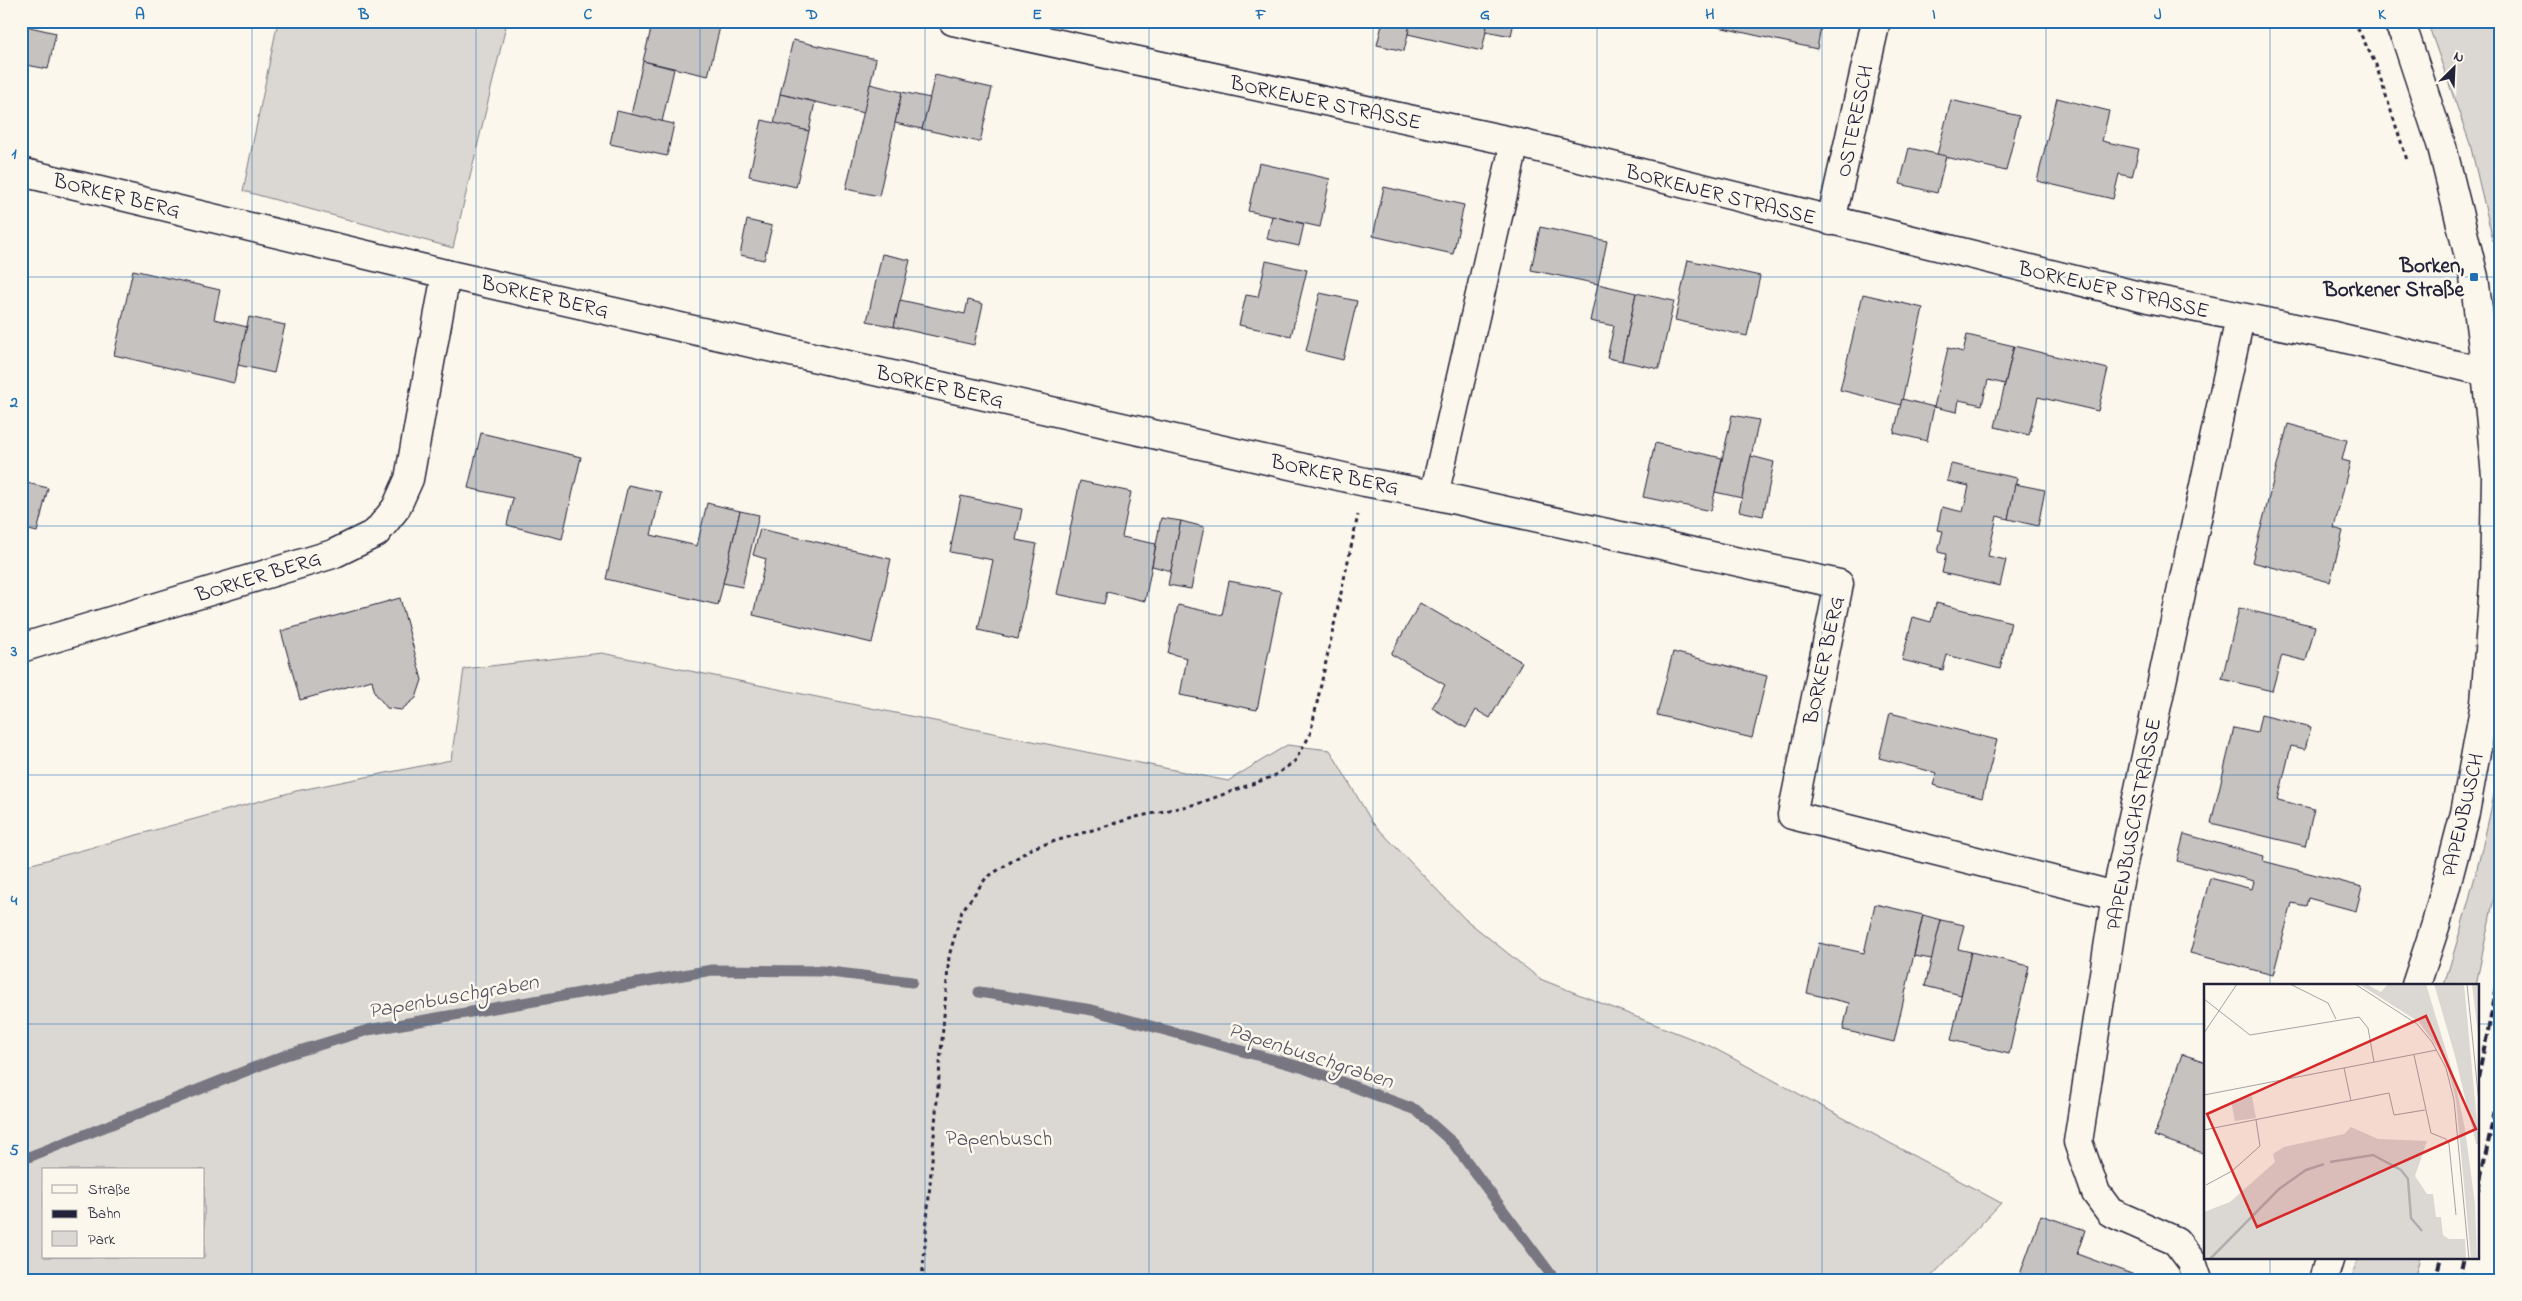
<svg xmlns="http://www.w3.org/2000/svg" width="2522" height="1301" viewBox="0 0 2522 1301" font-family="'Indie Flower',sans-serif">
<style>
.green{fill:#dbd8d3;stroke:#7e7d87;fill-rule:evenodd}
.lines{fill:none;stroke-linecap:round;stroke-linejoin:round}
.stream{stroke:#787681;stroke-width:11}
.building{fill:#c6c2c0;stroke:#22223b}
.street-casing{stroke:#22223b;stroke-width:31}
.secondary-casing{stroke:#22223b;stroke-width:31}
.path{stroke:#22223b;stroke-width:3;stroke-dasharray:4 4;stroke-linecap:butt}
.street{stroke:#fbf7ec;stroke-width:28}
.secondary{stroke:#fbf7ec;stroke-width:28}
.rail{stroke:#22223b;stroke-width:4;stroke-dasharray:8 4;stroke-linecap:butt}
.grid{fill:none;stroke:#1f6fb2;stroke-width:1;stroke-opacity:0.55}
.poi-dot{fill:#1f6fb2;stroke:#fbf7ec;stroke-width:2}
.labels{text-anchor:middle;stroke-width:5;stroke-linejoin:round;paint-order:stroke}
.street-label{font-size:21px;fill:#22223b;stroke:#fbf7ec}
.poi-label{font-size:21px;font-weight:bold;fill:#22223b;stroke:#fbf7ec;text-anchor:end}
.park-label{font-size:21px;fill:#505061;stroke:#fbf7ec}
.water-label{font-size:22px;font-style:italic;fill:#545364;stroke:#fbf7ec}
.inset-river{fill:none;stroke:#b1aeb0;stroke-width:2.5}
.inset-road{fill:none;stroke:#a4a2a5;stroke-width:1}
.view{fill:#d62828;fill-opacity:0.15;stroke:#d62828;stroke-width:2.5}
.inset-edge{fill:none;stroke:#22223b;stroke-width:2.5}
.neatline{fill:none;stroke:#1f6fb2;stroke-width:2}
.grid-label{font-size:16px;text-anchor:middle;font-weight:bold;fill:#1f6fb2}
</style>
<rect width="100%" height="100%" fill="#fbf7ec"/>
<filter id="ink" filterUnits="userSpaceOnUse"><feTurbulence type="fractalNoise" baseFrequency=".02" numOctaves="2"/><feDisplacementMap in="SourceGraphic" scale="10" xChannelSelector="R" yChannelSelector="G"/><feConvolveMatrix kernelMatrix="1 2 1 2 8 2 1 2 1" color-interpolation-filters="sRGB"/></filter>
<g filter="url(#ink)">
<g class="green">
<path d="M278 21H486L506 26 453 248 243 191Z"/>
<path d="M2427 21H2501V274L2470 144Z"/>
<path d="M602 653 1228 781 1287 745 1330 750 1372 822 1465 919 1540 979 1710 1046 2001 1203 1928 1280H21V867L296 791 451 760 464 669ZM44 1170H204V1257H44Z"/>
<path d="M2501 759V863L2476 985H2444C2467 911 2487 836 2501 759Z"/>
<path d="M2358 1257H2420L2414 1280H2351Z"/>
</g>
<g class="lines">
<g class="stream">
<path d="M979 992 1092 1010 1304 1068 1416 1110 1453 1143 1555 1280"/>
<path d="M21 1160 286 1055 368 1030 712 970 822 971 912 982"/>
</g>
</g>
<g class="building">
<path d="M653 21H696L720 27 708 76 643 61Z"/>
<path d="M1383 21H1411L1404 51 1377 45Z"/>
<path d="M1411 21H1488L1482 51 1408 34Z"/>
<path d="M1488 21H1514L1511 36 1486 31Z"/>
<path d="M1705 21H1822L1817 49 1705 24Z"/>
<path d="M21 25 56 33 48 69 21 64Z"/>
<path d="M793 40 876 59 864 113 780 94Z"/>
<path d="M643 61 674 69 662 122 631 115Z"/>
<path d="M935 75 992 88 980 142 922 129Z"/>
<path d="M870 84 902 92 879 196 846 189Z"/>
<path d="M902 92 930 98 922 129 895 123Z"/>
<path d="M780 94 815 102 809 131 774 124Z"/>
<path d="M2057 98 2109 111 2102 141 2139 149 2132 177 2119 174 2113 199 2037 181Z"/>
<path d="M1951 100 2019 116 2006 171 1937 155Z"/>
<path d="M617 111 674 124 667 156 610 144Z"/>
<path d="M762 120 809 131 796 187 749 176Z"/>
<path d="M1909 148 1946 156 1937 193 1900 184Z"/>
<path d="M1259 163 1330 179 1320 227 1248 211Z"/>
<path d="M1384 187 1464 205 1453 254 1373 236Z"/>
<path d="M1272 216 1304 224 1299 246 1267 239Z"/>
<path d="M747 220 772 226 764 260 740 255Z"/>
<path d="M1540 227 1607 241 1598 284 1531 270Z"/>
<path d="M882 254 910 260 894 327 867 321Z"/>
<path d="M1688 260 1760 276 1747 336 1675 320Z"/>
<path d="M1266 261 1307 270 1291 336 1239 325 1246 295 1258 297Z"/>
<path d="M133 270 220 290 214 319 247 327 234 383 114 355Z"/>
<path d="M1598 284 1636 293 1622 361 1607 358 1614 326 1590 321Z"/>
<path d="M1320 293 1357 301 1343 360 1306 351Z"/>
<path d="M1636 293 1674 301 1659 369 1622 361Z"/>
<path d="M1863 294 1923 308 1901 405 1840 390Z"/>
<path d="M900 300 965 314 968 300 983 304 974 345 894 327Z"/>
<path d="M249 317 285 325 274 373 238 365Z"/>
<path d="M1967 335 2014 346 2005 384 1988 380 1982 405 1959 400 1957 412 1934 407 1948 348 1963 352Z"/>
<path d="M2014 346 2108 369 2098 411 2038 397 2029 435 1995 427Z"/>
<path d="M1902 399 1934 407 1927 441 1894 433Z"/>
<path d="M1732 415 1759 420 1742 498 1715 492Z"/>
<path d="M2288 424 2347 440 2342 460 2350 462 2334 528 2343 531 2330 582 2252 562Z"/>
<path d="M481 433 581 457 562 539 507 525 513 498 468 488Z"/>
<path d="M1655 443 1722 458 1711 511 1643 497Z"/>
<path d="M1751 456 1774 462 1763 516 1739 511Z"/>
<path d="M1951 464 2017 478 2008 519 1997 516 1988 556 2006 560 2000 586 1942 573 1946 554 1938 552 1943 531 1937 530 1942 507 1963 512 1969 486 1947 481Z"/>
<path d="M1080 481 1131 492 1122 537 1156 544 1145 601 1107 592 1104 604 1057 594Z"/>
<path d="M27 483 48 488 37 532 21 528V506Z"/>
<path d="M2015 484 2045 490 2038 526 2008 519Z"/>
<path d="M628 485 661 492 651 535 697 546 707 503 740 511 718 605 606 579Z"/>
<path d="M961 496 1022 509 1016 540 1037 544 1018 639 978 630 993 560 950 552Z"/>
<path d="M740 511 759 515 742 587 723 583Z"/>
<path d="M1161 518 1181 521 1171 571 1152 566Z"/>
<path d="M1181 521 1204 527 1191 589 1168 585Z"/>
<path d="M760 529 891 559 872 643 753 615 766 559 753 555Z"/>
<path d="M1229 581 1281 591 1257 710 1180 695 1187 658 1168 653 1178 605 1222 615Z"/>
<path d="M400 598 422 680 416 698 401 710 387 708 375 693 372 680 300 700 281 631Z"/>
<path d="M1420 603 1522 662 1490 718 1476 710 1466 728 1432 708 1445 685 1391 654Z"/>
<path d="M1936 603 2011 622 2000 669 1947 655 1943 670 1902 660 1913 617 1931 622Z"/>
<path d="M2239 608 2315 626 2306 661 2282 655 2272 691 2222 679Z"/>
<path d="M1673 652 1767 676 1752 738 1657 715Z"/>
<path d="M1890 713 1997 740 1982 798 1933 785 1937 773 1879 758Z"/>
<path d="M2261 715 2311 727 2305 749 2291 746 2278 800 2314 809 2305 846 2211 823 2234 728 2257 733Z"/>
<path d="M2184 834 2264 856 2263 861 2362 887 2356 911 2308 898 2306 906 2292 903 2273 975 2190 953 2210 878 2252 889 2254 881 2177 861Z"/>
<path d="M1875 904 1923 915 1894 1042 1843 1030 1849 1003 1807 993 1819 943 1864 953Z"/>
<path d="M1923 915 1941 920 1932 959 1914 956Z"/>
<path d="M1941 920 1964 925 1958 949 1971 952 1961 995 1925 986Z"/>
<path d="M1971 952 2029 966 2009 1054 1951 1040Z"/>
<path d="M2182 1054 2206 1062V1154L2154 1136Z"/>
<path d="M2041 1215 2085 1230 2077 1254 2148 1280H2018Z"/>
</g>
<g class="lines">
<g class="street-casing">
<g id="street">
<path d="M953 21 1515 142 2148 298 2334 336 2486 372"/>
<path d="M21 172 446 274 1365 482 1434 495 1839 584 1792 815 2116 896"/>
<path d="M1831 221 1876 21"/>
<path d="M1434 495 1515 142"/>
<path d="M21 648 333 554 376 533 396 508 409 479 446 274"/>
<path d="M2198 1280 2192 1262 2176 1241 2110 1212 2096 1193 2078 1142 2116 896 2240 318"/>
</g>
</g>
<g class="secondary-casing">
<g id="secondary">
<path d="M2397 21 2406 38 2442 147 2474 277 2486 372 2496 476 2494 584 2485 703 2465 813 2436 924 2416 985"/>
<path d="M2323 1280 2330 1257"/>
</g>
</g>
<g class="path">
<path d="M2354 21 2376 65 2407 160"/>
<path d="M922 1280 949 956 962 911 986 878 1032 848 1136 817 1197 804 1274 776 1295 761 1310 735 1358 515"/>
</g>
<use href="#street" class="street"/>
<use href="#secondary" class="secondary"/>
<g class="rail">
<path d="M2478 1078 2501 969"/>
<path d="M2478 1190 2501 1082"/>
<path d="M2435 1280 2441 1257"/>
<path d="M2459 1280 2464 1257"/>
</g>
</g>
</g>
<path class="grid" d="M252 21V1280M476 21V1280M700 21V1280M925 21V1280M1149 21V1280M1373 21V1280M1597 21V1280M1822 21V1280M2046 21V1280M2270 21V985M21 277H2501M21 526H2501M21 775H2501M21 1024H2206M2478 1024H2501M2270 1257V1280"/>
<rect class="poi-dot" x="2469" y="272" width="10" height="10" rx="2.5"/>
<g class="labels">
<g class="street-label">
<text transform="translate(1326 102) rotate(12)" y="7">BORKENER STRASSE</text>
<text transform="translate(1854 121) rotate(-78)" y="7">OSTERESCH</text>
<text transform="translate(1721 194) rotate(14)" y="7">BORKENER STRASSE</text>
<text transform="translate(117 195) rotate(14)" y="7">BORKER BERG</text>
<text transform="translate(2114 289) rotate(13)" y="7">BORKENER STRASSE</text>
<text transform="translate(545 296) rotate(13)" y="7">BORKER BERG</text>
<text transform="translate(940 386) rotate(13)" y="7">BORKER BERG</text>
<text transform="translate(1335 474) rotate(12)" y="7">BORKER BERG</text>
<text transform="translate(258 576) rotate(-17)" y="7">BORKER BERG</text>
<text transform="translate(1823 660) rotate(-78)" y="7">BORKER BERG</text>
<text transform="translate(2462 815) rotate(-77)" y="7">PAPENBUSCH</text>
<text transform="translate(2133 824) rotate(-79)" y="7">PAPENBUSCHSTRASSE</text>
</g>
<g class="poi-label">
<text x="2464" y="272">Borken,<tspan x="2464" dy="24">Borkener Straße</tspan></text>
</g>
<g class="park-label">
<text x="999" y="1145">Papenbusch</text>
</g>
<g class="water-label">
<text transform="translate(453 995) rotate(-10)" y="8">Papenbuschgraben</text>
<text transform="translate(1311 1054) rotate(18)" y="8">Papenbuschgraben</text>
</g>
</g>
<g transform="translate(2204 984)">
<rect width="275" height="275" fill="#fbf7ec"/>
<path d="M155 0H162L177 8 184 0H222L250 93 261 145 271 220 273 275H267L252 116 241 74 215 38ZM230 0H260L275 160H272L251 72ZM268 0H275V59ZM48 112 52 134 31 137 27 117ZM147 143 174 155 223 157 211 192 223 210H229L232 233H237L239 251 245 255H261L262 275H0V228L26 218 71 178 69 170 80 163 140 150Z" fill="#dbd8d3"/>
<path class="inset-river" d="M126 178 169 171 197 186 204 195 207 234 218 247M6 275 75 205 102 186 120 180"/>
<path class="inset-road" d="M86 0 124 19 132 35M151 0 213 40 228 58 242 84 250 116 265 275M263 0 275 119M0 15 46 51 155 33 164 44 170 78M0 49 33 0M210 71 227 149 242 155 245 160 252 231M140 84 147 117M0 111 233 66M0 146 185 109 190 131 221 126M0 189V215M2 201 28 187 56 162 52 136"/>
<path class="view" d="M222 32 272 145 53 243 3 130Z"/>
<rect width="275" height="275" class="inset-edge"/>
</g>
<rect width="2522" height="1301" fill="none" stroke="#fbf7ec" stroke-width="55"/>
<rect x="42" y="1168" width="162" height="90" fill="#fbf7ec" stroke="#a4a2a5"/>
<rect x="52" y="1185" width="25" height="8" fill="#fbf7ec" stroke="#a4a2a5"/>
<text x="88" y="1194" font-size="15" fill="#22223b">Straße</text>
<rect x="52" y="1210" width="25" height="8" fill="#22223b" stroke="#a4a2a5"/>
<text x="88" y="1218" font-size="15" fill="#22223b">Bahn</text>
<rect x="52" y="1231" width="25" height="15" fill="#dbd8d3" stroke="#a4a2a5"/>
<text x="88" y="1244" font-size="15" fill="#22223b">Park</text>
<g transform="translate(2454 68) rotate(24)" stroke="#fbf7ec" stroke-width="4" paint-order="stroke">
<path d="M0-4L9 19L0 12L-9 19Z" fill="#22223b"/>
<text y="-8" font-size="14" font-weight="bold" text-anchor="middle" fill="#22223b">N</text>
</g>
<rect x="28" y="28" width="2466" height="1246" class="neatline"/>
<g class="grid-label">
<text x="140" y="19">A</text>
<text x="364" y="19">B</text>
<text x="588" y="19">C</text>
<text x="812" y="19">D</text>
<text x="1037" y="19">E</text>
<text x="1261" y="19">F</text>
<text x="1485" y="19">G</text>
<text x="1710" y="19">H</text>
<text x="1934" y="19">I</text>
<text x="2158" y="19">J</text>
<text x="2382" y="19">K</text>
<text x="14" y="158">1</text>
<text x="14" y="407">2</text>
<text x="14" y="656">3</text>
<text x="14" y="905">4</text>
<text x="14" y="1155">5</text>
</g>
</svg>
